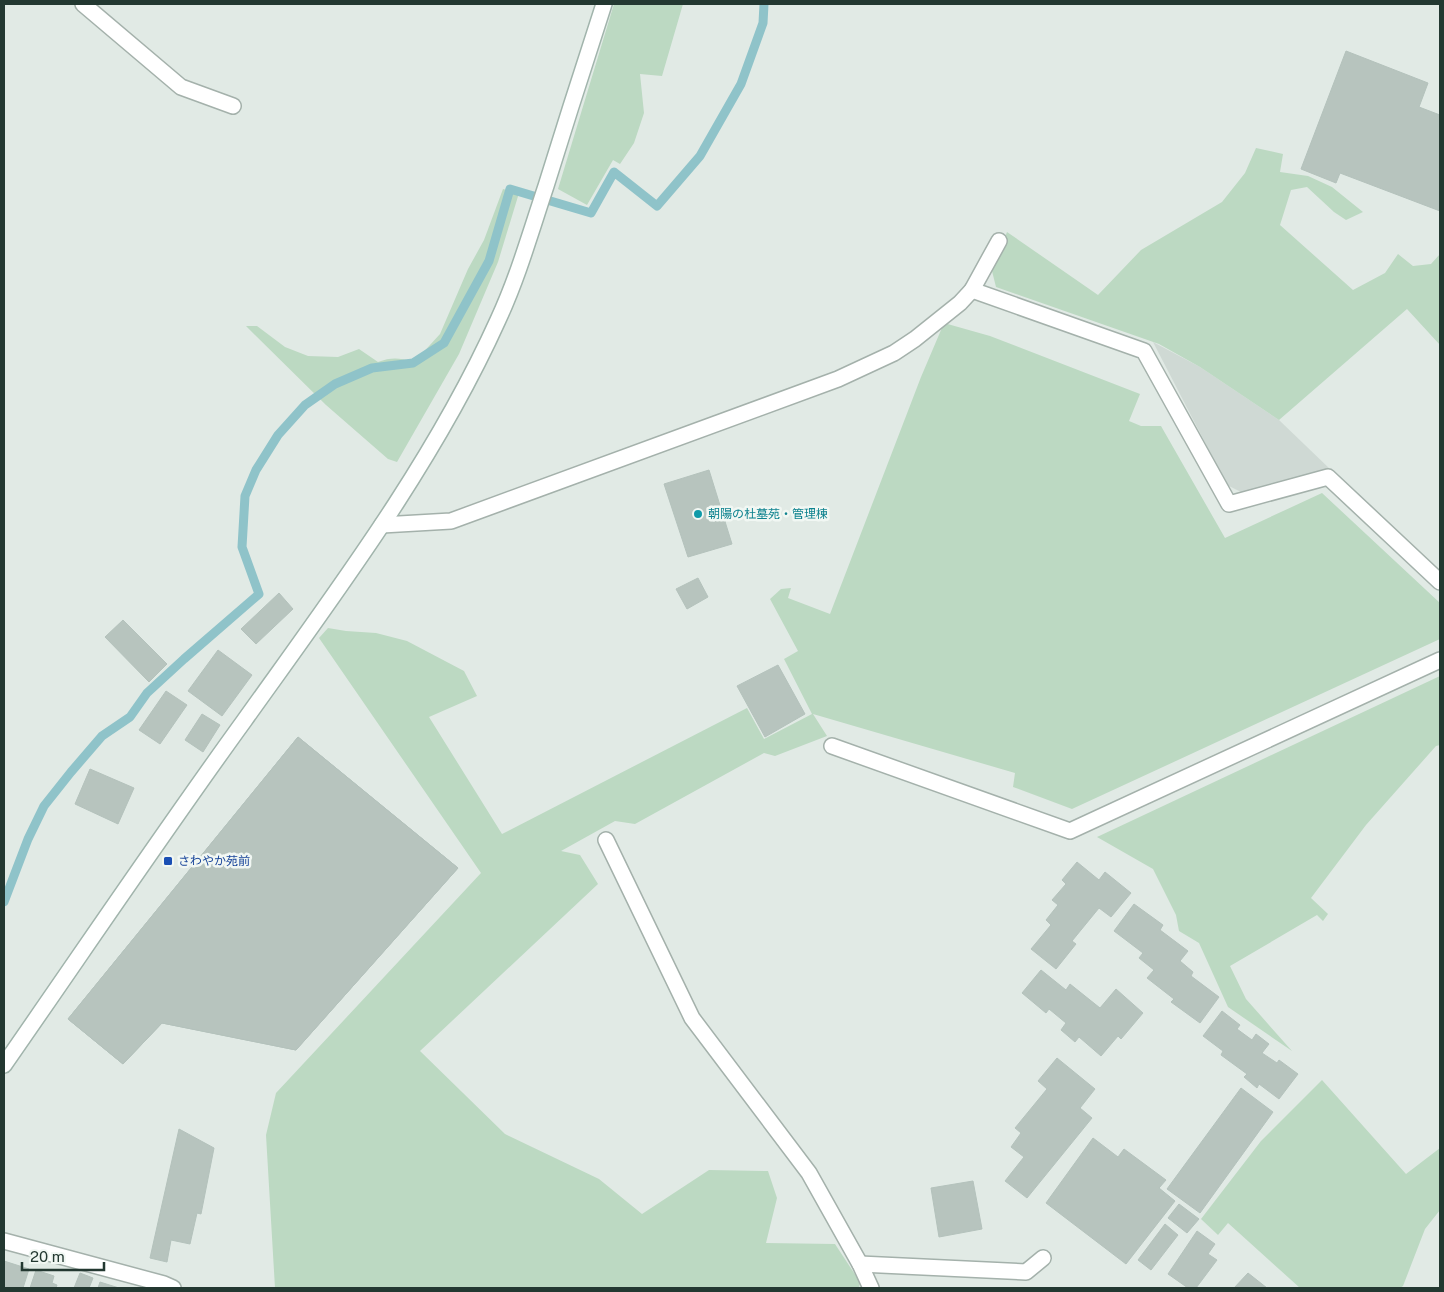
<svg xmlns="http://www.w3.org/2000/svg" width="1444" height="1292" viewBox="0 0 1444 1292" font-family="'Public Sans','Noto Sans JP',sans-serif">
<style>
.built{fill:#cfd9d4}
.green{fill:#bcd9c2}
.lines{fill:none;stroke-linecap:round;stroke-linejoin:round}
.stream{stroke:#8fc3c9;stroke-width:9}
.building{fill:#b7c4be;stroke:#b4c2bc;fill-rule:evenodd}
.street-casing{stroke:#a4b1ab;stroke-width:18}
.secondary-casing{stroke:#a1b4ac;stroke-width:18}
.street{stroke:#fff;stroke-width:15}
.secondary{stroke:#fff;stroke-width:15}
.culture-dot{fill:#0f9aa8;stroke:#f1f7f3;stroke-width:2}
.transit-dot{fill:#1a4fb4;stroke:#f1f7f3;stroke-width:2}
.labels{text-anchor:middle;stroke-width:5;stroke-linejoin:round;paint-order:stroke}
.culture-label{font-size:12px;fill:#0d838f;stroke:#f1f7f3;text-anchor:start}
.transit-label{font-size:12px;fill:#164399;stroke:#f1f7f3;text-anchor:start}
</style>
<rect width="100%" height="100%" fill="#e1eae5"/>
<path class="built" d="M1153 342 1200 367 1279 420 1331 470 1245 494 1227 485Z"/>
<g class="green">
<path d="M614 4H683L662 76 640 74 644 113 634 143 620 164 613 160 587 205 558 189Z"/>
<path d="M1256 148 1283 154 1280 172 1308 176 1332 187 1363 212 1346 220 1334 212 1307 187 1291 190 1280 225 1353 290 1385 273 1398 254 1413 266 1431 264 1440 254V345L1407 309 1279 420 1200 367 1159 344 996 287 992 271 1007 232 1098 295 1141 250 1222 202 1245 173Z"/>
<path d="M503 189 519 193 498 262 459 354 397 462 388 459 326 405 246 326H257L285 347 308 356 338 357 359 349 378 362C391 357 399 358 412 361L419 357 440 334 468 269 484 240Z"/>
<path d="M944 323 990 336 1140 394 1129 421 1141 426H1161L1225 538 1322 493 1440 603V639L1072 809 1013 787 1015 773 813 714 827 736 775 756 764 753 635 824 615 821 561 851 580 855 598 884 420 1051 505 1134 599 1179 642 1214 709 1170 768 1171 777 1198 766 1243 835 1244 860 1282 859 1288H275L266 1135 276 1093 481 873 319 638 328 628 346 631 376 633 407 641 464 671 477 696 429 717 502 834 747 708 764 739 812 714 784 659 798 651 770 599 781 589 791 588 788 598 830 614 921 377Z"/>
<path d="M1440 676V745L1436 746 1366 825 1311 898 1328 914 1323 921 1317 915 1230 966 1246 999 1292 1051 1228 1007 1199 943 1179 931 1176 915 1153 869 1097 837Z"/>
<path d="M1322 1080 1406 1174 1440 1148V1210L1425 1229 1403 1286 1400 1288H1300L1228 1223 1218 1235 1201 1219 1261 1141Z"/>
</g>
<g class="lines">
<path class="stream" d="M4 902 28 839 44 806 71 772 102 736 130 717 147 693 184 659 259 594 242 547 245 496 256 470 278 435 305 405 335 384 372 368 413 363 444 343 489 261 510 189 591 213 614 172 657 206 700 156 741 84 763 23 764 4"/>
</g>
<g class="building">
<path d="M1346 51 1428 83 1419 107 1440 115V211L1340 173 1336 183 1301 169Z"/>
<path d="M709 470 732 544 688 557 664 484Z"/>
<path d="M698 578 708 597 687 609 676 589Z"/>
<path d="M279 593 293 609 256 644 241 629Z"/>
<path d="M123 620 167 664 149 682 105 637Z"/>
<path d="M218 650 252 675 222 716 188 691Z"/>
<path d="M778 665 805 714 765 737 737 686Z"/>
<path d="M166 691 187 705 160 744 139 730Z"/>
<path d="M202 714 220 725 203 752 185 740Z"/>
<path d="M298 737 458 868 296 1050 162 1023 123 1064 68 1019ZM294 831 355 884 281 969 192 962 187 955Z"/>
<path d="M298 737 458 868 296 1050 162 1023 123 1064 68 1019Z"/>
<path d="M90 769 134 788 118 824 75 804Z"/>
<path d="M1077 862 1099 880 1105 872 1131 893 1111 917 1099 908 1072 941 1076 944 1056 969 1031 949 1051 925 1046 920 1058 905 1052 900 1066 884 1062 880Z"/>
<path d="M1134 904 1163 925 1160 930 1188 951 1180 961 1193 972 1191 976 1219 997 1200 1023 1171 1002 1174 999 1147 978 1154 970 1139 958 1143 953 1114 931Z"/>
<path d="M1041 970 1066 990 1070 984 1100 1008 1116 989 1143 1013 1121 1039 1118 1036 1101 1056 1079 1037 1075 1042 1061 1030 1066 1023 1049 1009 1046 1013 1022 993Z"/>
<path d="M1222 1011 1240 1025 1237 1029 1252 1040 1256 1034 1269 1044 1262 1053 1277 1063 1279 1060 1298 1074 1279 1099 1259 1084 1257 1088 1244 1077 1247 1074 1221 1055 1223 1051 1203 1036Z"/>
<path d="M1057 1058 1095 1089 1080 1108 1092 1118 1027 1198 1005 1181 1024 1157 1011 1147 1021 1133 1015 1128 1047 1089 1038 1081Z"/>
<path d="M1241 1088 1273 1112 1200 1213 1167 1189Z"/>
<path d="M179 1129 214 1148 201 1214 197 1213 190 1244 171 1240 167 1262 150 1258Z"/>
<path d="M1093 1138 1118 1157 1124 1149 1166 1180 1159 1188 1175 1201 1126 1264 1046 1203Z"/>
<path d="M973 1181 982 1229 939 1237 931 1188Z"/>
<path d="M1179 1204 1199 1219 1187 1233 1168 1218Z"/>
<path d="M1165 1224 1178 1235 1151 1270 1138 1260Z"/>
<path d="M1197 1231 1215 1244 1208 1254 1217 1260 1196 1288H1188L1168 1274Z"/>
<path d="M4 1261 29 1269 23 1288H4Z"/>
<path d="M36 1270 54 1276 52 1283 57 1285 56 1288H30Z"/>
<path d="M80 1273 93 1278 89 1288H74Z"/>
<path d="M1248 1273 1267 1288H1234Z"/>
<path d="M100 1282 119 1288H98Z"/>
</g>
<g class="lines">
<g class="street-casing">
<g id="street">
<path d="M83 4 181 87 233 106"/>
<path d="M972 290 1144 351 1229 504 1328 477 1440 582"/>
<path d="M382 525 451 521 838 379 894 353 915 339 960 303 972 290 999 241"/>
<path d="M832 746 1070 831 1440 660"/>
<path d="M606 840 692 1018 809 1173 860 1264 871 1288"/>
<path d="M4 1241 164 1284 173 1288"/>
<path d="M860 1264 1026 1272 1043 1258"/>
</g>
</g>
<g class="secondary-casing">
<path id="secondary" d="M4 1065C84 950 162 834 244 721 336 592 433 464 498 320 518 277 531 231 546 186 565 125 584 65 604 4"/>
</g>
<use href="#street" class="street"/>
<use href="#secondary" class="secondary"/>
</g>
<circle class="culture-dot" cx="698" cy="514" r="5"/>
<rect class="transit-dot" x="163" y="856" width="10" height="10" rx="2.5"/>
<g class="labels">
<g class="culture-label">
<text x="708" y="518">朝陽の杜墓苑・管理棟</text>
</g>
<g class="transit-label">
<text x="178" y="865">さわやか苑前</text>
</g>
</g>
<rect width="1444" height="1292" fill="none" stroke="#233831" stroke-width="10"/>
<path d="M22 1262v8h82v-8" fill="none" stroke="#233831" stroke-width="2.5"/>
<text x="30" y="1262" font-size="15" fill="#233831" stroke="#f1f7f3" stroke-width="4" paint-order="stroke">20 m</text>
</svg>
